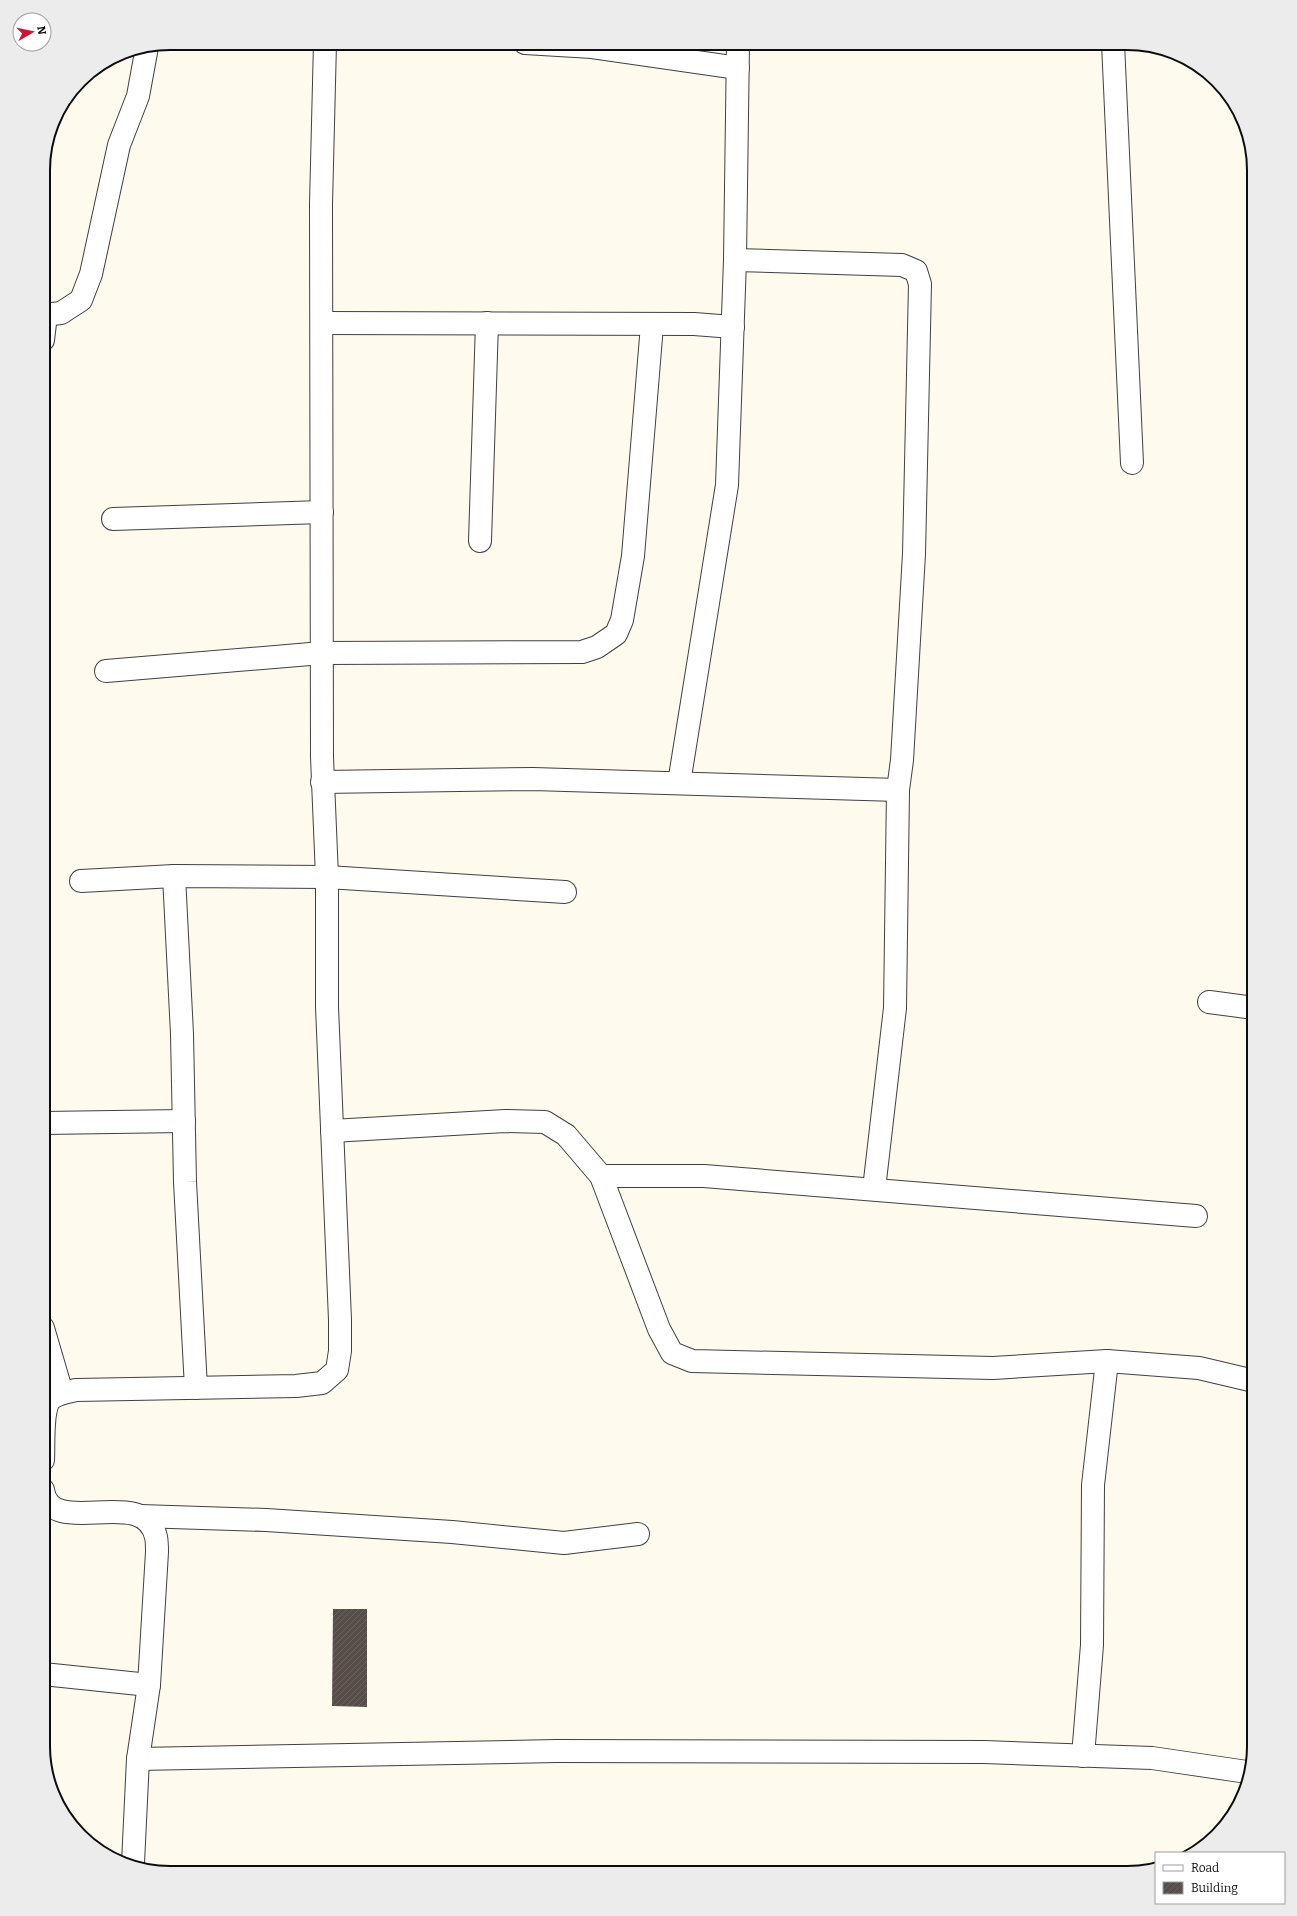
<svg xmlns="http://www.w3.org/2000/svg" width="1297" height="1916" viewBox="0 0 1297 1916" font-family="Bitter,serif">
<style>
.building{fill:url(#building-hatch)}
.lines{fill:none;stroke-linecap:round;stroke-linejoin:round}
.street-casing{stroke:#404040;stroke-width:24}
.street{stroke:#fff;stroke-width:22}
.rim{fill:none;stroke:#0d0d0d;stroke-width:2}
</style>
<defs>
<pattern id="building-hatch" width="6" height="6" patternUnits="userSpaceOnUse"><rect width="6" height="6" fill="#574d49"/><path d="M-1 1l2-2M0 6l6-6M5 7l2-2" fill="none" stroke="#6a625f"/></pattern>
</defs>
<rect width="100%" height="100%" fill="#fffaee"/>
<path class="building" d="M333 1609H367V1707L332 1706Z"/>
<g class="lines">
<g class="street-casing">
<g id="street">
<path d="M525 43 592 47 738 68"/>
<path d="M1113 43 1132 463"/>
<path d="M735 260 902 265 916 271 920 284 914 554 902 760 898 790 895 1008 874 1189"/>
<path d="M43 315 61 313 81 300 91 274 119 145 138 96 147 47"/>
<path d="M322 323 694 324 733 327"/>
<path d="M43 340 46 315"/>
<path d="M113 519 322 512"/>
<path d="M480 541 487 323"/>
<path d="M106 671 322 653 582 652 597 647 616 634 622 620 633 556 652 325"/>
<path d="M322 782 533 779 898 790"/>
<path d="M679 783 727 485 735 260 738 43"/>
<path d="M174 876 182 1034 185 1182 196 1388"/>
<path d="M81 881 174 876 327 877 565 892"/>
<path d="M1209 1002 1254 1008"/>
<path d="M43 1123 184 1121"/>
<path d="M332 1131 505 1121 545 1122 566 1135 601 1176 659 1329 672 1353 692 1361 993 1368 1107 1361 1199 1368 1254 1381"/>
<path d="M601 1176H704L1196 1216"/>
<path d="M43 1328 62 1393"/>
<path d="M43 1460C44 1446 41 1407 52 1398 59 1393 67 1392 76 1390L296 1386 322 1383 337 1370 340 1351V1320L327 1007V877L322 757 321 204 325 43"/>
<path d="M43 1490C51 1541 144 1483 156 1537 157 1542 157 1547 157 1552L149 1685 138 1759 133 1863"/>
<path d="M140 1516 266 1520 452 1532 564 1543 638 1534"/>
<path d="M43 1674 149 1685"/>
<path d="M1083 1756 1092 1645 1093 1485 1107 1361"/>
<path d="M138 1759 556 1751 984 1752 1152 1758 1247 1772"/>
</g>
</g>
<use href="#street" class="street"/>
</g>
<path d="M0 0H1297V1916H0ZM170 50H1127A120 120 0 0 1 1247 170V1746A120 120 0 0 1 1127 1866H170A120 120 0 0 1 50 1746V170A120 120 0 0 1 170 50Z" fill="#ececec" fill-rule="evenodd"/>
<path class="rim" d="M170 50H1127A120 120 0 0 1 1247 170V1746A120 120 0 0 1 1127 1866H170A120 120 0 0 1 50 1746V170A120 120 0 0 1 170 50Z"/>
<rect x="1155" y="1852" width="130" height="52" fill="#ffffff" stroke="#9e9e9e"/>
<rect x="1163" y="1865" width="20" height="6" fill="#ffffff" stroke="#9e9e9e"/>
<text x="1191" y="1872" font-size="12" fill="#0d0d0d">Road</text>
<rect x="1163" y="1882" width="20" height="12" fill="url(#building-hatch)" stroke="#9e9e9e"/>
<text x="1191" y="1892" font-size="12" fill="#0d0d0d">Building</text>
<g transform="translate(32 32) rotate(81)"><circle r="19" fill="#ffffff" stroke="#9e9e9e"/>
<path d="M0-3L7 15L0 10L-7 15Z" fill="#cd1632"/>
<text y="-6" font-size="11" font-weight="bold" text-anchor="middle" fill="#0d0d0d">N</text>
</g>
</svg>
